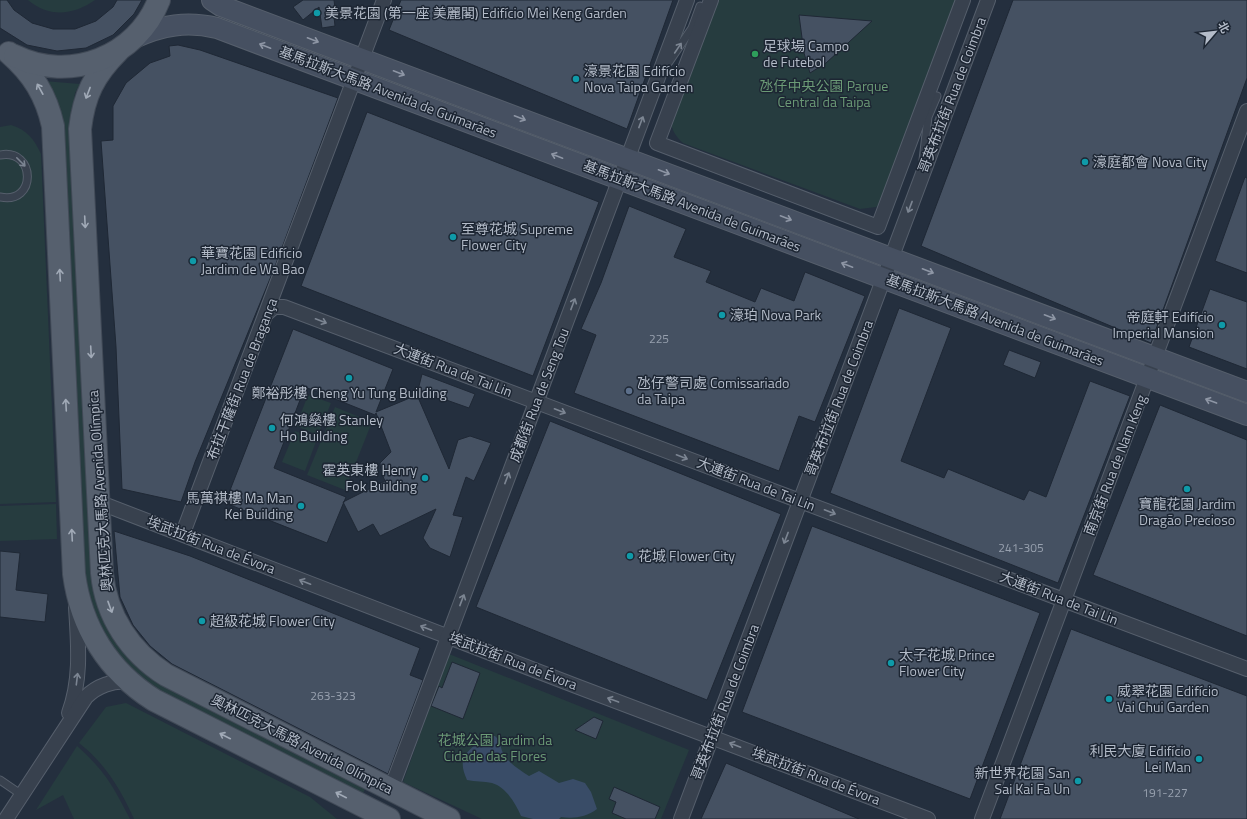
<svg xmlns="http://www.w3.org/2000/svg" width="1247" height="819" viewBox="0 0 1247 819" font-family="'Titillium Web','Noto Sans SC',sans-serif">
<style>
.green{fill:#263c3f}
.water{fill:#394c67}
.building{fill:#455162;stroke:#1f2835}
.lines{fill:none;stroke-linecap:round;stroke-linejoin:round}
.lane-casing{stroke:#565f6c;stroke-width:9}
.street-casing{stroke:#565f6c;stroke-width:16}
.secondary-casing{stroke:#565f6c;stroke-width:22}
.primary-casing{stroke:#414a57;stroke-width:24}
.lane{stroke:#38414e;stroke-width:7}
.street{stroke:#38414e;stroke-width:14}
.secondary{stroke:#465061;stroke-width:20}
.primary{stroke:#56606e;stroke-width:22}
.oneway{stroke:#8e96a5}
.oneway2{stroke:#7c8592}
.oneway3{stroke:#a1aab7}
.culture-dot{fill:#0f9aa8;stroke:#1d2633;stroke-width:1.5}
.leisure-dot{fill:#2e9e5b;stroke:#1d2633;stroke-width:1.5}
.service-dot{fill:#5c6f8a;stroke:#1d2633;stroke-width:1.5}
.labels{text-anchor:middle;stroke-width:3;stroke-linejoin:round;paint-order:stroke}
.number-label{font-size:12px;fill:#98a1af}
.poi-label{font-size:14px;fill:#b4bcc9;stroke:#1d2633;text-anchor:start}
.park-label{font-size:14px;fill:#6b9a76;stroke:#1d2633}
.street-label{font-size:14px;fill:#b4bcc9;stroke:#1d2633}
</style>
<rect width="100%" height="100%" fill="#242f3e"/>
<g class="green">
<path d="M28 0H95C74 15 49 18 28 0Z"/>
<path d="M713 0H961L883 202 876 207 860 209 683 143C675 136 672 130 670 120Z"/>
<path d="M44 81 80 84 75 93 71 120 109 628 366 787 363 793 140 681 120 660 101 632 87 595Z"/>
<path d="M11 125C27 130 34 139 41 154L56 502 0 504V127Z"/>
<path d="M308 395 331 403 318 435 296 426Z"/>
<path d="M335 407 372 422 345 490 307 475Z"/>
<path d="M295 431 317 439 305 471 282 462Z"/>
<path d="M56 504 57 539 0 541V506Z"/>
<path d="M449 654 689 750 661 819H482L403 782Z"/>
<path d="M126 703 310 797 337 819H134C121 790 105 763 79 743L106 707Z"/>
<path d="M77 746C105 771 113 786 130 819H74L63 795 36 810Z"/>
</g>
<path class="water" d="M495 736C501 741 500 747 503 753 508 763 520 770 529 776L539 771 559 783 573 779 585 783 591 792 597 809C586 817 574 819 561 817L559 819H533L521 816C516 804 506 787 492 783 484 781 475 782 467 780 464 773 462 768 463 761 465 750 484 737 495 736Z"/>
<g class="building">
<path d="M0 0H7L14 10 32 23 53 29H75L96 21 113 7 117 0H142L134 14 113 35 86 48 57 51 27 45 0 28Z"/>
<path d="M303 0H334L336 16 334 17 335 26 322 28 319 7 303 20 293 7Z"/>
<path d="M401 0H673L627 129 389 30Z"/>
<path d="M1013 0H1247V78L1151 343 921 246Z"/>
<path d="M799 15 872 21 826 63 810 73 804 53Z"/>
<path d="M178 45 200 50 338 98 274 269 195 462 181 502 122 489 116 347 101 141 113 140V106L126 83 150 63 170 56 169 46Z"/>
<path d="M367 112 599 202 533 376 301 286Z"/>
<path d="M1245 177 1247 178V273L1215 261Z"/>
<path d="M629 206 686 229 674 257 711 271 706 282 755 302 761 288 794 301 805 272 865 296 815 422 799 416 779 471 574 393 596 335 581 329 601 283Z"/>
<path d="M1210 289 1247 302V369L1189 347Z"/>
<path d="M899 308 951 328 901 461 944 478 948 469 1024 500 1029 490 1046 497 1090 381 1130 396 1058 583 830 493Z"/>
<path d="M293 329 393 369 376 412 417 395 449 469 458 440 470 436 491 443 474 481 466 477 453 515 463 517 450 557 430 548 423 538 436 509 380 536 373 524 358 532 343 502 385 481 381 472 380 463 391 452 376 413 375 415 305 387 274 468 346 497 327 543 225 503Z"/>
<path d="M1009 350 1041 362 1035 378 1003 365Z"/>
<path d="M422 374 475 394 469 408 418 390Z"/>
<path d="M1160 405 1247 440V636L1093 575Z"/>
<path d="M550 421 781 514 707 700 476 607Z"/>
<path d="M812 526 1040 613 970 799 742 712Z"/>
<path d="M114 531 190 556 420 648 410 675 423 680 388 774 172 664 150 646 133 625 120 597Z"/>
<path d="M0 551 20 553 16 590 48 594 45 622 0 617Z"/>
<path d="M1071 629 1247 696V819H1000Z"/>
<path d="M452 662 480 673 463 719 431 706 439 686 442 688Z"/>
<path d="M594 717 603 721 596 739 575 730Z"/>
<path d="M726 763 859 819H701Z"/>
<path d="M614 787 660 807 655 819H626L612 813 616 802 609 799Z"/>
</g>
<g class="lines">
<g class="lane-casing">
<g id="lane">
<path d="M669 62 692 28 700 6"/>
<path d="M0 155C36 148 37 205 0 197"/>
<path d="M923 160 928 117 937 96"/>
<path d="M0 780 22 795"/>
</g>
</g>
<g class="street-casing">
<g id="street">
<path d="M711 0 657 143 878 227 963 0"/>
<path d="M266 314 274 307H284L1247 669"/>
<path d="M98 502 576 686 928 819"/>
<path d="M183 533 384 0"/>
<path d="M69 713C82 678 78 642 76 607"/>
<path d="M391 789 687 0"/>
<path d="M6 819 86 697C97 686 113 680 129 682"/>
<path d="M681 819 988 0"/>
<path d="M982 819 1247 111"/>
</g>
</g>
<g class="secondary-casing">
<g id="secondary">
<path d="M212 0 221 6 1247 392"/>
<path d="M134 38C162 25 187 21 217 28L1247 415"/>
</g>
</g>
<g class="primary-casing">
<g id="primary">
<path d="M118 51C94 75 84 95 80 129L102 573C106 616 130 652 166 675L449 819"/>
<path d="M9 53C33 74 46 95 53 126L74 574C81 627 108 671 154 700L389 819"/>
<path d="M15 56C70 83 137 57 159 0"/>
</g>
</g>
<use href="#lane" class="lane"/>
<use href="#street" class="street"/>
<use href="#secondary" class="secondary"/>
<use href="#primary" class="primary"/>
</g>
<defs><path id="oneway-shaft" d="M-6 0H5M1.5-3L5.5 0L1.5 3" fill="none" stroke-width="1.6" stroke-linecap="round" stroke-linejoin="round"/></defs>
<g class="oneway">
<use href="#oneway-shaft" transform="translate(313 40) rotate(21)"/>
<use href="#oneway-shaft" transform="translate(265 46) rotate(-159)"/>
<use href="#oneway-shaft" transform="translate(399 73) rotate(21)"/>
<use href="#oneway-shaft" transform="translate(520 118) rotate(21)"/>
<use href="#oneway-shaft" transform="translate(557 156) rotate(-159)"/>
<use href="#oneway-shaft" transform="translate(664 172) rotate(21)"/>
<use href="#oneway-shaft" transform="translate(786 218) rotate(21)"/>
<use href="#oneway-shaft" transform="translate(847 265) rotate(-159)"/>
<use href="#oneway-shaft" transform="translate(928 271) rotate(21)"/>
<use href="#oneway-shaft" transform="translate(1050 317) rotate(21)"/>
<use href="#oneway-shaft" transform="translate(1211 401) rotate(-160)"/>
</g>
<g class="oneway2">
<use href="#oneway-shaft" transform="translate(678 48) rotate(-56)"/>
<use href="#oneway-shaft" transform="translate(641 122) rotate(-69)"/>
<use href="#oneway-shaft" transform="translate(21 162) rotate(45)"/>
<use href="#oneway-shaft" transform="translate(910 207) rotate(111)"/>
<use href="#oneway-shaft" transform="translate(573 304) rotate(-69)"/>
<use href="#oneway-shaft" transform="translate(321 321) rotate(21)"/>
<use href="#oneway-shaft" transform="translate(560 411) rotate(21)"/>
<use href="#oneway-shaft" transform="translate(682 457) rotate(21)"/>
<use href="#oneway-shaft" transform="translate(507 478) rotate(-69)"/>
<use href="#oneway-shaft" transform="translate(830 512) rotate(21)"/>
<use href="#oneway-shaft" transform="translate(786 538) rotate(111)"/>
<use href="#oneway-shaft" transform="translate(305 582) rotate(-159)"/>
<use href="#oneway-shaft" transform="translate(462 600) rotate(-69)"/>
<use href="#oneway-shaft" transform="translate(426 628) rotate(-159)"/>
<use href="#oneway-shaft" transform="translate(77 679) rotate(-83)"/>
<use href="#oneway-shaft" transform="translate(613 700) rotate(-160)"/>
<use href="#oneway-shaft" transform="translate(735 745) rotate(-159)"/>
</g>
<g class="oneway3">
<use href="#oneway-shaft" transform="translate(40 89) rotate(-119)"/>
<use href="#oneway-shaft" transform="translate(88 93) rotate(111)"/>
<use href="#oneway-shaft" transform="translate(85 222) rotate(87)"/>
<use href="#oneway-shaft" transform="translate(60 275) rotate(-93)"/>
<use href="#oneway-shaft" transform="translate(91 352) rotate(87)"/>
<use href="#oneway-shaft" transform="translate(66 405) rotate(-93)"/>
<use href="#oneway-shaft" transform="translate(72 535) rotate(-93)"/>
<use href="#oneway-shaft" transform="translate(110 607) rotate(70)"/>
<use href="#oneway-shaft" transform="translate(225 736) rotate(-153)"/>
<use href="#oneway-shaft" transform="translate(341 795) rotate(-153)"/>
</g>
<g class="culture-dot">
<circle cx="317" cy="13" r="4"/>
<circle cx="576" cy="79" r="4"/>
<circle cx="1085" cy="162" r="4"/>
<circle cx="453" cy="237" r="4"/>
<circle cx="193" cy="261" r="4"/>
<circle cx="722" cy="315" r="4"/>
<circle cx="1222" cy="325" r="4"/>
<circle cx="349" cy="378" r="4"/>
<circle cx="272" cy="428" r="4"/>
<circle cx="425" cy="478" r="4"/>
<circle cx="1187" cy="489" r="4"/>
<circle cx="301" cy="506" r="4"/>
<circle cx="630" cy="556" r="4"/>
<circle cx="202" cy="621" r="4"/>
<circle cx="891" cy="663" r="4"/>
<circle cx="1109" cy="699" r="4"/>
<circle cx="1199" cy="759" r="4"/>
<circle cx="1078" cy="781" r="4"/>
</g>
<circle class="leisure-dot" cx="755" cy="54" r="4"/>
<circle class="service-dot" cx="629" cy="391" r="4"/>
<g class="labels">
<g class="number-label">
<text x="659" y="343">225</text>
<text x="1021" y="552">241-305</text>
<text x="333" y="700">263-323</text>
<text x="1165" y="797">191-227</text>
</g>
<g class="poi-label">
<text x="325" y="18">美景花園 (第一座 美麗閣) Edifício Mei Keng Garden</text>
<text x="763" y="51">足球場 Campo<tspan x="763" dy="16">de Futebol</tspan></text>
<text x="584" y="76">濠景花園 Edifício<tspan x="584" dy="16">Nova Taipa Garden</tspan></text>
<text x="1093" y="167">濠庭都會 Nova City</text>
<text x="461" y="234">至尊花城 Supreme<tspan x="461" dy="16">Flower City</tspan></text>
<text x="201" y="258">華寶花園 Edifício<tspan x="201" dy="16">Jardim de Wa Bao</tspan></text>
<text x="730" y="320">濠珀 Nova Park</text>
<text x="1214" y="322" text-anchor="end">帝庭軒 Edifício<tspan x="1214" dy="16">Imperial Mansion</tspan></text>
<text x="637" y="388">氹仔警司處 Comissariado<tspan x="637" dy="16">da Taipa</tspan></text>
<text x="349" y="398" text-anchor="middle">鄭裕彤樓 Cheng Yu Tung Building</text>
<text x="280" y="425">何鴻燊樓 Stanley<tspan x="280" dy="16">Ho Building</tspan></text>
<text x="417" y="475" text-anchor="end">霍英東樓 Henry<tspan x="417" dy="16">Fok Building</tspan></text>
<text x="293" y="503" text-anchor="end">馬萬祺樓 Ma Man<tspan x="293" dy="16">Kei Building</tspan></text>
<text x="1187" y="509" text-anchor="middle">寶龍花園 Jardim<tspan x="1187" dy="16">Dragão Precioso</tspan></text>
<text x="638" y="561">花城 Flower City</text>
<text x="210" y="626">超級花城 Flower City</text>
<text x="899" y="660">太子花城 Prince<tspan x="899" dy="16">Flower City</tspan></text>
<text x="1117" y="696">威翠花園 Edifício<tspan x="1117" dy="16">Vai Chui Garden</tspan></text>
<text x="1191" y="756" text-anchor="end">利民大廈 Edifício<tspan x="1191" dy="16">Lei Man</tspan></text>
<text x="1070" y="778" text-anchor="end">新世界花園 San<tspan x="1070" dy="16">Sai Kai Fa Un</tspan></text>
</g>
<g class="park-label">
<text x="824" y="91">氹仔中央公園 Parque<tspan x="824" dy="16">Central da Taipa</tspan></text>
<text x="495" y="745">花城公園 Jardim da<tspan x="495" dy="16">Cidade das Flores</tspan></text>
</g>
<g class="street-label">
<text transform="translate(388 92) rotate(21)" y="5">基馬拉斯大馬路 Avenida de Guimarães</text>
<text transform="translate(952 95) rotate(-69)" y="5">哥英布拉街 Rua de Coimbra</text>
<text transform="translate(692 206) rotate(21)" y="5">基馬拉斯大馬路 Avenida de Guimarães</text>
<text transform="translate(995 320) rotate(21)" y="5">基馬拉斯大馬路 Avenida de Guimarães</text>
<text transform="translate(453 370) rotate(21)" y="5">大連街 Rua de Tai Lin</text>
<text transform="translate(242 379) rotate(-69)" y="5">布拉干薩街 Rua de Bragança</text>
<text transform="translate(539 395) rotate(-69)" y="5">成都街 Rua de Seng Tou</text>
<text transform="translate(839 398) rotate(-69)" y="5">哥英布拉街 Rua de Coimbra</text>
<text transform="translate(1115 465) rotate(-69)" y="5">南京街 Rua de Nam Keng</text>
<text transform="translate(756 484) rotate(21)" y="5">大連街 Rua de Tai Lin</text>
<text transform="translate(100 491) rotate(-94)" y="5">奧林匹克大馬路 Avenida Olímpica</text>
<text transform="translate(211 545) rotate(21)" y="5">埃武拉街 Rua de Évora</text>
<text transform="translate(1059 598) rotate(21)" y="5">大連街 Rua de Tai Lin</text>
<text transform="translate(513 661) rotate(21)" y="5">埃武拉街 Rua de Évora</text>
<text transform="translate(725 702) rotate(-69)" y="5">哥英布拉街 Rua de Coimbra</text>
<text transform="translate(302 744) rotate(27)" y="5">奧林匹克大馬路 Avenida Olímpica</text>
<text transform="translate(816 776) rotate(21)" y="5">埃武拉街 Rua de Évora</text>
</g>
</g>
<g transform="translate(1215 32) rotate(62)" stroke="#1d2633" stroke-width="3" paint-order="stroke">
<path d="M0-3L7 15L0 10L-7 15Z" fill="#b4bcc9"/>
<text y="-6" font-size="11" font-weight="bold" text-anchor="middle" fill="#b4bcc9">北</text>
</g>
</svg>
